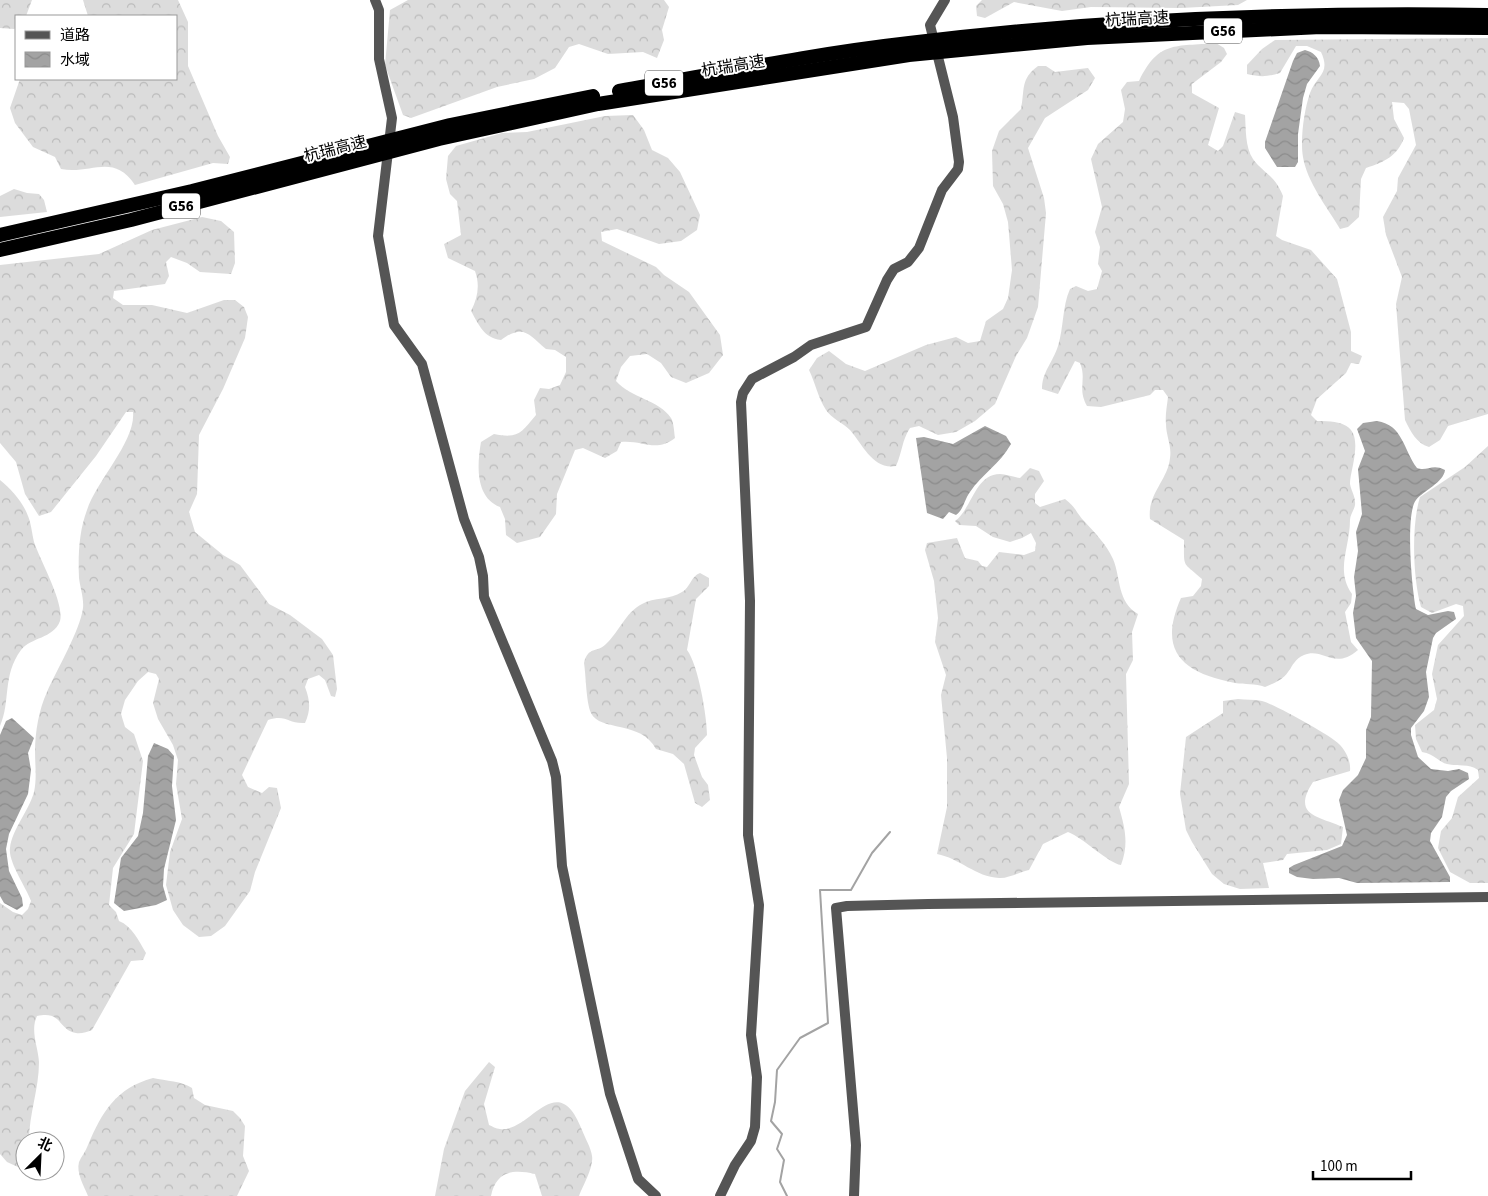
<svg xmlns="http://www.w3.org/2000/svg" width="1488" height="1196" viewBox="0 0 1488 1196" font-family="'Source Sans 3','Noto Sans SC',sans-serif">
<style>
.forest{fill:url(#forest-crowns)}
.water{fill:url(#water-waves)}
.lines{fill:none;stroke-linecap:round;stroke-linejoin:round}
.stream{stroke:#a3a3a3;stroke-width:2}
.minor{stroke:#555;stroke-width:10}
.highway{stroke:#000;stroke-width:14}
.labels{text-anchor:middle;stroke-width:4;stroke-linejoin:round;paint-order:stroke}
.shield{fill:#fff;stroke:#4c4c4c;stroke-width:1}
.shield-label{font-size:15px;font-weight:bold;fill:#000}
.street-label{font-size:16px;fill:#000;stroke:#fff}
</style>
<defs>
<pattern id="forest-crowns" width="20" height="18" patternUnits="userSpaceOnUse" patternTransform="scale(1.25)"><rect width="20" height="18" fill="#dcdcdc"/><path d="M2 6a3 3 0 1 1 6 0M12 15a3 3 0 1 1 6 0" fill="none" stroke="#bbb"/></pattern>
<pattern id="water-waves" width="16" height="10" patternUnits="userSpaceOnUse" patternTransform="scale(1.25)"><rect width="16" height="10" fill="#a3a3a3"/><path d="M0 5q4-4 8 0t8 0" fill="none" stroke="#8b8b8b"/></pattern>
</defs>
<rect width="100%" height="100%" fill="#fff"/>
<g class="forest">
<path d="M0 0H32L26 16H16V28L14 29 0 28Z"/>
<path d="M83 0H178L188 22V66L218 136 230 157 228 164 213 163 135 185C113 152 91 175 61 169L55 157 33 147 15 123 10 108 20 79H176V16H88Z"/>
<path d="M408 0H664L669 7 662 30 664 40 657 58 643 52 608 54 579 44 569 47 555 68 534 79 497 87 411 118 403 115 385 65 390 10Z"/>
<path d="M982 0H1247L1238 5 1181 8 1091 7 1062 11 1014 2 985 18 977 16 976 6Z"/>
<path d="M1488 38V414L1448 426 1440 440 1429 447C1416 443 1411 432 1405 420L1396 304 1402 277 1386 235 1383 217 1397 191 1398 178 1416 145 1409 109 1404 103 1392 102 1394 119 1404 138C1397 156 1385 162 1366 168L1361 179 1359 217 1348 227 1340 229C1327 207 1307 182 1303 157 1300 140 1304 110 1310 93 1317 75 1331 74 1321 52L1307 46H1296L1280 73C1267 77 1260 77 1247 74V65L1262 49 1275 40Z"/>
<path d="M1216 43 1224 48 1227 54 1221 62 1192 84V93L1219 108 1208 145 1218 151 1223 146 1235 112 1245 115C1246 129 1245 147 1253 159 1264 174 1274 174 1283 196L1276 236 1282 240 1311 250 1337 279 1351 332V351L1362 356 1359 364 1351 363 1346 373 1317 399 1311 415 1317 421C1352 421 1360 429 1353 465 1352 470 1350 478 1350 484 1351 490 1355 496 1355 502 1356 508 1350 514 1350 520 1350 548 1335 570 1352 594L1351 603 1345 612 1351 642 1358 650C1334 671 1323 647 1304 655 1295 659 1293 665 1288 672 1283 680 1274 683 1265 687 1255 683 1245 685 1235 683 1183 673 1157 652 1181 598L1193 596 1201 586 1202 579C1182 561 1184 569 1184 540L1150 519C1147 494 1168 480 1170 458 1172 446 1166 436 1166 424 1165 415 1167 406 1168 397L1163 390H1155L1150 395 1101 407 1087 406C1077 388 1087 380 1080 363L1075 361 1058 394 1042 389C1042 372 1053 362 1058 346 1064 327 1062 307 1070 289L1076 286 1088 291 1097 289 1102 271 1098 264 1100 247 1095 232 1102 207 1091 159 1098 144 1123 122 1125 109 1121 90 1127 82 1139 81C1159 40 1175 47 1216 43Z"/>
<path d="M1038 66H1046L1055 72 1088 68 1095 78 1088 90 1045 118 1028 148 1044 198 1046 213 1038 307 1027 338 1016 356 995 404 975 421 956 432 938 435 919 426 910 428C902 440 902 453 896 466 873 470 863 445 850 430 843 423 831 418 826 410 818 398 815 382 809 370L817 358 829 351 846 364 865 371 926 345 956 337 968 343 980 341 986 321 1003 309 1008 298 1012 270 1008 222 1003 204 993 186 992 151 999 131 1021 109C1025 90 1020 79 1038 66Z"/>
<path d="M633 115 644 130 652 150 668 158 680 172 700 215 697 230 681 241 659 244 617 229 601 232 602 241 656 267 664 275 689 292 720 335 723 355 709 373 686 383 671 377 661 363 647 354 630 356 621 367 616 381C631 398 659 400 671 418 674 423 674 432 675 438 656 453 643 440 621 442L617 451 605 458 583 448 575 450 557 494 556 514 540 537 517 543 506 535 505 519 500 507C475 497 477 465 481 442L494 434C518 439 521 433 536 415L534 400 540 388 549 389 560 385 566 372V357L555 350 546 349C529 335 524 323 501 340 484 338 479 325 471 311 478 297 480 285 475 271L448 258 444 244 461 235 457 201 450 194 446 179 448 156 456 146 502 133 527 132 605 116Z"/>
<path d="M14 189 27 193 39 194 44 200 47 212 0 217V196Z"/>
<path d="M202 217 221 221 234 232 235 263 231 274 200 272 187 263 171 257 166 262 169 276 165 284 114 291 113 298 123 305H152L187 313 224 300H235L244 307 248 317 245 338 223 389 199 435 197 494 189 512 195 532 223 555 240 565 269 604 290 615 322 639 333 655 337 689 335 697 331 696 325 680 319 675 308 679 305 687C310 700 311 710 305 723 287 724 287 714 268 720L242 775 248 787 262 793 269 787 277 788 281 808 255 872 250 891 225 926 211 936 199 937 183 925 173 910 166 885 170 852 182 819 176 784 178 760 173 745 158 719 153 703 159 679 156 674 148 672 138 681 125 700 121 714 125 727 134 734 143 761 134 834 113 868 109 905 116 912 119 921C132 926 139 941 146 953L143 960 131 961 92 1030C87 1032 81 1034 76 1033 58 1030 62 1010 37 1016 30 1031 38 1046 39 1062 39 1089 29 1114 29 1141H25V1163L18 1167 7 1162 0 1154V903L13 912 22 915 28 909 31 901C26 887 8 862 10 848 12 829 29 811 34 792 37 778 35 765 35 751 35 732 39 709 47 692 57 669 80 631 83 608 84 598 80 587 79 578 78 555 79 531 87 510 97 480 136 441 133 412H126L96 456 51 512 39 516 25 494 16 462 0 443V265L99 254 152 230Z"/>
<path d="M1488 446V883H1470L1450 872 1438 848 1441 831 1452 818 1458 797 1479 778 1478 770C1468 763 1459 767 1447 764 1438 762 1435 754 1422 752L1416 739 1415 725 1434 710 1437 699 1432 674 1438 645 1464 616 1463 606 1456 604 1432 613 1421 607C1413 579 1411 526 1420 497L1465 467Z"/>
<path d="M1030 468 1039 471 1044 481 1035 494V503L1040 507 1065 499C1076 507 1076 513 1085 522 1096 534 1106 544 1113 559 1121 578 1117 602 1138 614L1132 632 1133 660 1126 674 1129 784 1119 807C1125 828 1129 844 1121 865 1108 863 1085 839 1068 832L1043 844 1029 870C1020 872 1007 879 999 878 976 877 959 858 937 854L947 807V758L941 695 946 675 935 642 938 618 934 581 925 550 927 543 957 538 965 558 978 561 982 566 987 567 999 552 1024 555 1035 551 1036 543 1031 533 1022 538 1010 542 993 537 976 526 959 525 955 521C972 509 975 474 1000 474 1006 474 1013 477 1020 478Z"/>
<path d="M0 480C11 489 23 502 28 516 31 523 32 533 34 542 40 560 65 604 60 621 53 639 31 637 21 650 2 676 11 701 0 726Z"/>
<path d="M700 573 709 578V586L696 599 687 650C698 664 707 716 707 735L695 748 694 755 702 777 708 785 710 800 702 807 695 803 684 764 673 754 656 749C641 720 600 732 591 713 586 702 586 675 584 663 588 646 597 653 606 644 619 632 625 613 642 604 654 597 670 600 682 592 690 588 691 576 700 573Z"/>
<path d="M1238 699C1246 700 1254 699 1262 701 1272 703 1332 736 1339 744 1346 751 1351 761 1350 771L1313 782C1291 816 1319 816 1343 827L1341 844 1327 850 1287 854 1283 860 1263 863 1269 888 1240 889 1224 884 1212 874 1192 842 1186 830 1180 794 1186 737 1223 713V701Z"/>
<path d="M489 1062 495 1067 484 1104 489 1125C492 1126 496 1129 500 1129 530 1133 557 1066 582 1130 585 1138 591 1148 592 1156 594 1167 583 1185 579 1196H542L535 1174C513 1169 496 1171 491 1196H435L444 1149 465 1091Z"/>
<path d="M153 1078C166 1081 182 1081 192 1088L194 1098 205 1105 233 1111 240 1118 245 1126 243 1156 249 1171 237 1196H88C84 1186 76 1173 79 1162 81 1157 86 1151 88 1145 102 1112 116 1088 153 1078Z"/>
</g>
<g class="water">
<path d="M1305 50C1313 52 1319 57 1320 66L1307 84 1303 98 1298 134V162L1295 167H1277L1265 148V142L1293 61 1297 53Z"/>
<path d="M1377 421C1403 425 1403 449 1417 468 1427 472 1432 463 1445 470 1444 482 1423 491 1416 500 1405 514 1412 590 1416 609L1428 615 1448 611 1454 612 1456 619 1436 633 1433 638 1426 672 1429 697 1424 711 1411 728V735L1418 757 1431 769 1448 771 1459 769 1468 773 1469 779 1451 791 1446 797 1442 817 1431 833 1430 841 1450 877V882L1357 883 1339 878 1313 879 1297 877 1289 873V868L1294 865 1342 846 1347 835 1339 800 1343 790 1358 775 1366 758V730L1371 717 1372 661 1356 638 1353 613 1356 596 1354 577 1358 551 1356 532 1362 514 1358 469 1365 451 1357 429 1363 423Z"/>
<path d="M985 426 1006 436 1011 444C1000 464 982 474 970 492 964 500 964 509 956 515L949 512 943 519 927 513 916 438 924 437 953 444Z"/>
<path d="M12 718 34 738 28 753 31 770 28 794 9 834 6 849 9 871 22 898 23 906 17 910 4 903 0 896V735L6 721Z"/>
<path d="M154 743 168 749 174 756 172 786 176 820 164 869 163 886 167 900 156 905 124 911 114 903 121 858 138 836 143 813 148 756Z"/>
</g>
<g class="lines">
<path class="stream" d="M787 1196 780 1182 784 1160 777 1149 782 1134 771 1121 775 1102 777 1070 800 1038 828 1023 820 890H851L872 853 890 832"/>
<g class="minor">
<path d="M375 0 379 10V59L392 118 378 236 394 325 422 364 464 519 479 557 483 576 484 597 552 761 556 777 562 866 610 1094 638 1179 656 1196"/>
<path d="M720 1196 735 1165 751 1141 755 1127 757 1077 751 1035 759 905 748 835 750 601 741 402 743 393 752 379 794 357 811 345 866 327 887 280 894 269 908 262 919 248 942 190 958 169 959 162 953 117 930 25 945 0"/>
<path d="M854 1196 856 1145 836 908 847 906 928 904 1488 897"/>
</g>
<g class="highway">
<path d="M619 91C716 74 812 54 909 43 1102 19 1294 12 1488 15"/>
<path d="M0 235 192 191 450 125 593 96"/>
<path d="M0 250 131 220 439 139 598 104 909 55 1087 38 1321 27 1488 28"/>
</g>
</g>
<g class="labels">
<g class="shield">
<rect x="1204" y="18.5" width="38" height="25" rx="4"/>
<rect x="645" y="70.5" width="38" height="25" rx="4"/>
<rect x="162" y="193.5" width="38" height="25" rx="4"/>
</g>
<g class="shield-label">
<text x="1223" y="36">G56</text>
<text x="664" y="88">G56</text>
<text x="181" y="211">G56</text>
</g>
<g class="street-label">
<text transform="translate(1137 18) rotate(-3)" y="6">杭瑞高速</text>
<text transform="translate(733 65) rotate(-9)" y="6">杭瑞高速</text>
<text transform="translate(335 148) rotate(-14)" y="6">杭瑞高速</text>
</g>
</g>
<rect x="15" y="15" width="162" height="65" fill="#ffffff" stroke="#999999"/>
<rect x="25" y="31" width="25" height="8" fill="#555555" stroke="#999999"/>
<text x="60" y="40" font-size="15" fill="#000000">道路</text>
<rect x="25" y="52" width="25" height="15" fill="url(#water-waves)" stroke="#999999"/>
<text x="60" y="65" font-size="15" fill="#000000">水域</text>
<g transform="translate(40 1156) rotate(24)"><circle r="24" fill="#ffffff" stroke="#999999"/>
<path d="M0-4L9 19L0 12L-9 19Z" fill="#000000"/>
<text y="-8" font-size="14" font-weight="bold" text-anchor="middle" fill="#000000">北</text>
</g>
<path d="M1313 1171v8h98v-8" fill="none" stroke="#000000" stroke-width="2.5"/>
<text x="1320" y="1171" font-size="15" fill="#000000" stroke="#ffffff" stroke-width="4" paint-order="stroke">100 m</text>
</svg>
